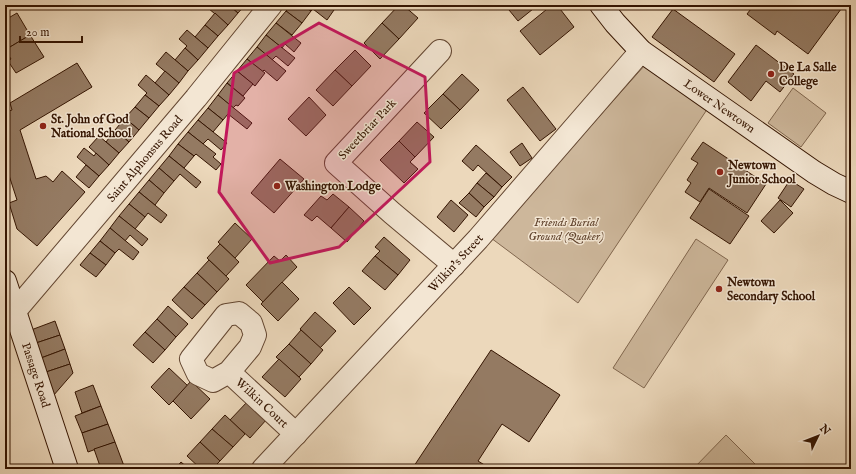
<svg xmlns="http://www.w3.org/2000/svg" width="856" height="474" viewBox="0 0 856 474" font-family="'IM FELL English',serif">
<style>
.green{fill:#cdb79b;stroke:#80664e}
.building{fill:#947a62;stroke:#341401}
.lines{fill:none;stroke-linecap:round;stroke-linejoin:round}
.street-casing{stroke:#624530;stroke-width:24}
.secondary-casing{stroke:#341401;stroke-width:24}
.street{stroke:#f3e6d3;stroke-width:22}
.secondary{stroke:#f3e6d3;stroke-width:22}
.marked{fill:#c2185b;fill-opacity:0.2;stroke:#c2185b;stroke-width:3;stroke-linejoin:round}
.poi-dot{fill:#8f2418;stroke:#f3e6d3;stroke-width:1.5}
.labels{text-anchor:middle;stroke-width:3;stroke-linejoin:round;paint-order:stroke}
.poi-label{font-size:12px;font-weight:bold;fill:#341401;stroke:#f3e6d3;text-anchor:start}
.street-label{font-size:12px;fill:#341401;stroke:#f3e6d3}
.park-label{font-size:12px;font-style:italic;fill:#62452f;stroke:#f3e6d3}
</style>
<rect width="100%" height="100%" fill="#ecd8bb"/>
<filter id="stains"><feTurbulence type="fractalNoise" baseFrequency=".005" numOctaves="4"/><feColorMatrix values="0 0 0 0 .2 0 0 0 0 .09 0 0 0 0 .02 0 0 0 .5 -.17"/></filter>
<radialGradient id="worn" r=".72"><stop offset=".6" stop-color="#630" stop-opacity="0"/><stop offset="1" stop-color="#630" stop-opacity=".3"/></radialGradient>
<g class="green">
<path d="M645 65 708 108 578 303 491 238Z"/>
<path d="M793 88 826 113 801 147 768 123Z"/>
<path d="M696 239 728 260 644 388 613 368Z"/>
<path d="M726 435 760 469H693Z"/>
</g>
<g class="building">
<path d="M211 5H229L238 13 228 25 208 8Z"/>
<path d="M229 5H245L238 13Z"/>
<path d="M291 5H303L311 11 302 23 286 11Z"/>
<path d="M303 5H328L334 10 327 20 313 9 311 11Z"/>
<path d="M399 5H403L418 18 399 39 382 23Z"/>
<path d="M516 5H538L518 21 509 10Z"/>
<path d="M552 5H557L574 27 540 55 520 31Z"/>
<path d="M754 5H844L808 54 777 31 775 35 747 14Z"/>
<path d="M673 9 735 54 714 82 652 37Z"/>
<path d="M286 11 302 23 292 35 276 23Z"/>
<path d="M17 13 30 35 5 50V20Z"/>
<path d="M215 13 228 25 218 36 205 25Z"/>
<path d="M276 23 301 43 294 52 285 44 282 48 266 35Z"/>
<path d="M382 23 399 39 380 59 364 43Z"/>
<path d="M205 25 218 36 208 48 195 37Z"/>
<path d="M187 30 208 48 198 60 185 48 187 46 179 39Z"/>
<path d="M30 35 44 57 16 73 8 61 11 59 5 50Z"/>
<path d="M266 35 295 58 288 66 276 56 272 60 257 47Z"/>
<path d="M756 45 794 74 780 92 766 81 751 101 728 82Z"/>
<path d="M257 47 286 71 277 81 264 70 262 72 247 59Z"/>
<path d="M185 48 198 60 188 71 175 60Z"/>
<path d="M355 50 371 66 352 86 335 70Z"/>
<path d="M166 52 188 71 179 83 156 64Z"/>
<path d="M247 59 265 73 255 86 237 71Z"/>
<path d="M77 63 92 87 20 130 36 179 46 176 53 182 62 171 85 192 37 246 17 229 9 203 17 200 5 163V112L12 110 10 103Z"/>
<path d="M335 70 352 86 333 106 316 90Z"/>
<path d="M165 71 179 83 169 95 155 83Z"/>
<path d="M237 71 253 84 243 96 227 83Z"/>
<path d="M462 74 479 90 460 110 443 94Z"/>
<path d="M146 75 169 95 159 106 145 95 147 93 138 85Z"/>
<path d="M227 83 245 98 238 106 236 105 233 108 218 95Z"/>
<path d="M523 87 556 129 540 141 507 100Z"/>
<path d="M443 94 460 110 441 129 424 113Z"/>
<path d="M145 95 159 106 149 118 135 107Z"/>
<path d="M218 95 252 123 247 129 228 114 223 120 208 108Z"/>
<path d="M309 97 326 115 306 136 288 119Z"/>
<path d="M135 107 149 118 139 130 125 118Z"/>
<path d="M208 108 223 120 213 132 198 120Z"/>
<path d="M125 118 139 130 129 142 115 130Z"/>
<path d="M198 120 227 143 221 150 208 139 203 144 188 132Z"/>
<path d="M417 122 434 137 415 157 399 141Z"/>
<path d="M115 130 129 142 119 153 106 142Z"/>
<path d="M188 132 216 154 213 157 221 164 216 170 196 154 194 156 178 144Z"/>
<path d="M99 136 119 153 109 165 89 147Z"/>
<path d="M399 141 415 157 410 162 418 169 404 183 380 160Z"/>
<path d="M703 142 766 184 747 213 709 188 700 202 685 192 691 183 687 180 698 163 691 159Z"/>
<path d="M522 143 532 158 520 166 510 152Z"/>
<path d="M178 144 194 156 184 168 169 156Z"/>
<path d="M476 145 512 177 502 187 478 165 473 171 462 161Z"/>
<path d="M84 148 94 156 96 153 109 165 99 176 77 157Z"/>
<path d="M169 156 201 182 196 188 180 174 174 181 159 168Z"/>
<path d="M280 159 304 179 274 213 251 193Z"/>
<path d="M86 165 99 176 89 188 76 177Z"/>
<path d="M159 168 174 181 164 193 149 180Z"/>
<path d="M486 173 502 187 494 197 477 183Z"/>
<path d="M149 180 164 193 155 205 139 192Z"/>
<path d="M790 180 804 189 791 207 778 198Z"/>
<path d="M477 183 494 197 484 207 469 193Z"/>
<path d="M709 189 749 216 730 244 690 218Z"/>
<path d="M139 192 167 215 161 223 148 213 145 217 129 204Z"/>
<path d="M469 193 484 207 476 217 459 203Z"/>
<path d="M333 194 349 207 331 228 317 216 312 221 304 215 321 196 327 200Z"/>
<path d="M451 200 468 215 454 232 437 217Z"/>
<path d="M780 200 793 213 774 233 761 221Z"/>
<path d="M129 204 145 217 135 229 119 216Z"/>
<path d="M349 207 364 221 347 242 331 228Z"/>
<path d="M119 216 148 239 142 246 130 235 125 241 110 228Z"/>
<path d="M235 223 252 239 235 258 218 242Z"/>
<path d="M110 228 139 252 133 260 119 249 115 253 100 241Z"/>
<path d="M384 237 410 260 398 275 375 256 380 251 375 247Z"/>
<path d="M100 241 115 253 106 265 90 253Z"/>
<path d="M220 244 239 262 226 276 207 258Z"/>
<path d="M90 253 106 265 96 277 80 265Z"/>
<path d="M286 255 297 267 263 302 246 285 274 256 280 261Z"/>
<path d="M375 256 398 275 385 290 362 271Z"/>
<path d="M209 260 229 279 217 292 197 273Z"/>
<path d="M197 273 217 292 205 305 184 287Z"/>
<path d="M282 282 299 299 278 321 261 304Z"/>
<path d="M184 287 205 305 192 319 172 300Z"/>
<path d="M349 287 371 308 354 325 333 303Z"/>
<path d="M168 306 188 324 176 337 157 319Z"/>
<path d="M315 312 336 331 320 348 300 329Z"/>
<path d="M157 319 176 337 165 350 145 332Z"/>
<path d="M55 321 60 335 36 343 31 330Z"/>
<path d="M301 330 323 350 311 364 289 344Z"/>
<path d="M145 332 165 350 153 363 133 345Z"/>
<path d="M60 335 65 349 41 358 36 343Z"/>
<path d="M289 344 311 364 299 377 276 357Z"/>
<path d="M65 349 70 364 46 372 41 358Z"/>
<path d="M491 350 560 395 529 442 502 424 478 461 491 469H412Z"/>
<path d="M279 359 301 379 285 397 262 377Z"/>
<path d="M70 364 73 373 53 396 46 372Z"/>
<path d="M169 368 188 386 169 405 151 387Z"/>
<path d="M191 381 210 399 191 419 173 401Z"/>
<path d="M93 385 101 406 82 413 75 392Z"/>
<path d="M248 401 267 419 250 438 230 420Z"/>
<path d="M101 406 108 424 82 433 75 416Z"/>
<path d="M225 415 245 434 233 447 212 429Z"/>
<path d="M108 424 115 442 88 452 82 433Z"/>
<path d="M212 429 233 447 220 461 200 442Z"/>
<path d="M115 442 124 466 115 469H101L94 449Z"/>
<path d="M200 442 220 461 212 469H201L187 456Z"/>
<path d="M181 462 189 469H175Z"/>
</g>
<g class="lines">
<g class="street-casing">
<g id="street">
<path d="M440 51 336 163 392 213 454 265"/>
<path id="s1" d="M15 311 196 98 271 5"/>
<path id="s2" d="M229 372 250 347 255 335 251 323 239 313 226 315 191 359 198 374 213 381 229 372 296 434"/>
<path id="s3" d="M263 469 478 239 641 51"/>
</g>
</g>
<g class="secondary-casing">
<g id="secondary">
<path id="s4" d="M601 5 615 23 641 51 814 172 834 184 851 192"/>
<path id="s5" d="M5 281 67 469"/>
</g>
</g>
<use href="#street" class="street"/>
<use href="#secondary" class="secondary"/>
</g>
<path class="marked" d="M319 23 425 77 430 162 339 247 270 263 219 192 234 73Z"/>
<g class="poi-dot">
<circle cx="771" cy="74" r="4"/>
<circle cx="43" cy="126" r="4"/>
<circle cx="720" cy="172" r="4"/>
<circle cx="277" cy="186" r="4"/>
<circle cx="719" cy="289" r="4"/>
</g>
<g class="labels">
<g class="poi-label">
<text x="779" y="71">De La Salle<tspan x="779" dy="14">College</tspan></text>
<text x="51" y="123">St. John of God<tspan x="51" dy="14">National School</tspan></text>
<text x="728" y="169">Newtown<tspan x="728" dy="14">Junior School</tspan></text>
<text x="285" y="190">Washington Lodge</text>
<text x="727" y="286">Newtown<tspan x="727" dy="14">Secondary School</tspan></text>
</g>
<g class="street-label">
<text dy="4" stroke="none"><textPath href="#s4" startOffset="157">Lower Newtown</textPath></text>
<text transform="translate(367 129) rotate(-47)" y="4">Sweetbriar Park</text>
<text dy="4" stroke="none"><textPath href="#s1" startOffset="200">Saint Alphonsus Road</textPath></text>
<text dy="4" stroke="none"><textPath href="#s3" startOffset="282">Wilkin's Street</textPath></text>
<text dy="4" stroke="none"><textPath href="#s5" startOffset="99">Passage Road</textPath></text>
<text dy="4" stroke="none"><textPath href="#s2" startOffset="240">Wilkin Court</textPath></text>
</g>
<g class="park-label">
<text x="566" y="226">Friends Burial<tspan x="566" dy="14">Ground (Quaker)</tspan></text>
</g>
</g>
<rect width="856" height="474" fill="none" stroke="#ecd8bb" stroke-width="20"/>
<rect x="6" y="6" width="844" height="462" fill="none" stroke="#341401" stroke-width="2"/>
<rect x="10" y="10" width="836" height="454" fill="none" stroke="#341401"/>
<g transform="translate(818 436) rotate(47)" stroke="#f3e6d3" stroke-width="3" paint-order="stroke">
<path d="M0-3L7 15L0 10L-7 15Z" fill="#341401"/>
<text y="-6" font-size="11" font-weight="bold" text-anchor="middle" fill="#341401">N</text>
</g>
<path d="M20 36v6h62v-6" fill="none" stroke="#341401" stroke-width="2"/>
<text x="26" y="36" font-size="12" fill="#341401" stroke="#f3e6d3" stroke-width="3" paint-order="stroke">20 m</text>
<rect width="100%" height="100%" filter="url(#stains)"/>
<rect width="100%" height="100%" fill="url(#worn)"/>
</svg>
